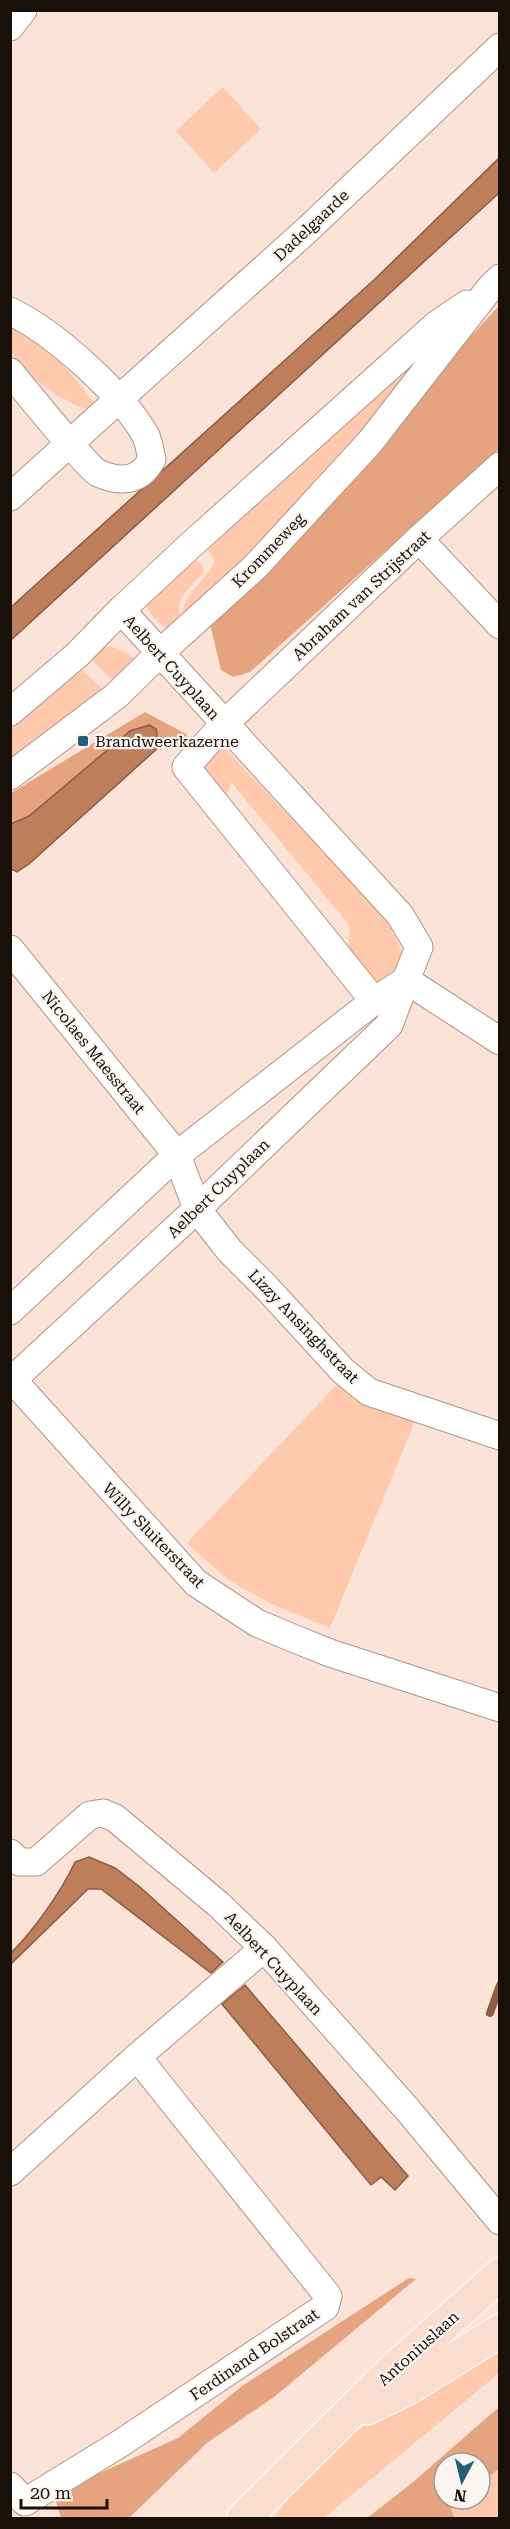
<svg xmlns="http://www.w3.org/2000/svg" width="510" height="2529" viewBox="0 0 510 2529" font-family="'Roboto Serif',serif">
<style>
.green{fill:#ffc9ae}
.forest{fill:#e6a380}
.water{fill:#be7d5b;stroke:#8d5c43;stroke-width:1.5}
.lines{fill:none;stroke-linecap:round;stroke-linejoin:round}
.stream{stroke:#8d5c43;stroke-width:8}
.minor-casing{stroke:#b09486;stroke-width:29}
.major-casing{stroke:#fff;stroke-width:35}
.minor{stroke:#fff;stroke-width:27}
.major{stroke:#f9ded0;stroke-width:33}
.poi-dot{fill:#245f77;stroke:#fbf5f2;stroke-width:2}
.labels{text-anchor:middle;stroke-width:4.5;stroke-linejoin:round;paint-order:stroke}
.street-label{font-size:16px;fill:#1a100a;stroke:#fbf5f2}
.poi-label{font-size:16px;fill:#1a100a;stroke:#fbf5f2;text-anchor:start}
</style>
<rect width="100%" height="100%" fill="#fce3d7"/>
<g class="green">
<path d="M223 87 261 129 214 173 176 131Z"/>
<path d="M11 323C44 346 72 370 95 405L92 410C70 407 18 373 11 351 9 343 11 331 11 323Z"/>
<path d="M443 329 357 437 284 519 186 614 183 612C184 593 207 579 215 562L206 546Z"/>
<path d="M192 556 203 566 204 572C193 584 171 601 182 618L169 631 154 618 144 604Z"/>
<path d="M100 647C116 646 124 650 136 660L114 682 89 657Z"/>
<path d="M78 666 105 692 11 770 10 728Z"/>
<path d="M224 747 386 919 402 951 395 969 373 985 348 953 350 926 231 782 225 802 203 770 204 763Z"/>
<path d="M341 1380 415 1421 330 1628 271 1604 227 1579 187 1543Z"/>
<path d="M499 2342V2373L324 2518H274L307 2473 337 2446 370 2421Z"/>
<path d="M499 2469V2518H418L451 2508 462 2499H480V2484Z"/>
</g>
<g class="forest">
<path d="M499 306V449L250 672 233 677 221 670 210 624 361 473 433 377Z"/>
<path d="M145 712 186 734 192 744 182 748 159 747 156 729 29 816 11 824V793Z"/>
<path d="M409 2278 416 2279 274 2397 207 2443 129 2518H61L56 2502 64 2489 178 2438 242 2386Z"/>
<path d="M499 2407V2469L480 2484V2463H444V2499H462L451 2508 454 2518H367L412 2483Z"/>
</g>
<g class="water">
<path d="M499 158V193L11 640V607L375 279Z"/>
<path d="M149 725 156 729 159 747 29 864 17 872 11 869V824L29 816 130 731Z"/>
<path d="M89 1857 115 1868 140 1887 223 1962 211 1973 101 1889H88L11 1964V1953C34 1930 61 1892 75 1862Z"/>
<path d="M245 1985 408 2176 395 2190 381 2177 371 2185 222 2004Z"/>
</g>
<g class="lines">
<path class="stream" d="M490 2013 500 1985"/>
<g class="minor-casing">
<g id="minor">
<path d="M10 27 23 10"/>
<path d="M10 311C55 333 122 393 146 436 149 443 150 452 152 459 140 482 120 483 98 473 89 469 20 384 10 372"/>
<path d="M10 497 307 230 500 47"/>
<path d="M419 539 500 625"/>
<path d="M10 712 77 655 121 610 193 543 436 325 467 304"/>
<path d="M10 776 116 696 160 653 255 567 370 442 490 288 500 278"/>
<path d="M10 949 177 1155 197 1209 229 1250 266 1287 343 1371 369 1392 500 1436"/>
<path d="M374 1001 186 767 223 725 419 539 500 466"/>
<path d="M10 1311 177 1155 374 1001 406 980 419 947 400 915 121 610"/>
<path d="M10 1377 196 1583 257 1623 295 1639 330 1653 500 1708"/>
<path d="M10 1382 197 1209 389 1025 406 980 500 1041"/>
<path d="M10 1853 19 1862H36L90 1815 103 1813 115 1818 218 1904 264 1948 407 2109 500 2221"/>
<path d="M10 2172 137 2057 264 1948"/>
<path d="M10 2486 25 2502 121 2443 325 2307 328 2296 137 2057"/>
</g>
</g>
<g class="major-casing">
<g id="major">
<path d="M367 2408 410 2387 500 2331"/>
<path d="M244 2518 395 2368 500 2275"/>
</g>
</g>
<use href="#minor" class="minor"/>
<use href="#major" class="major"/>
</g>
<rect class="poi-dot" x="77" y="735" width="12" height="12" rx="3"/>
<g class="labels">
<g class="street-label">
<text transform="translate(311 225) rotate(-43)" y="6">Dadelgaarde</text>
<text transform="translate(268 550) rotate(-46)" y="6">Krommeweg</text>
<text transform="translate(361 595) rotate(-43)" y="6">Abraham van Strijstraat</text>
<text transform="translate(172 667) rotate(48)" y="6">Aelbert Cuyplaan</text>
<text transform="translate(94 1052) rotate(51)" y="6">Nicolaes Maesstraat</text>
<text transform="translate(218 1188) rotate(-44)" y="6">Aelbert Cuyplaan</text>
<text transform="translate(304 1326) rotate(46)" y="6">Lizzy Ansinghstraat</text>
<text transform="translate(154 1535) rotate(46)" y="6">Willy Sluiterstraat</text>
<text transform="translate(274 1963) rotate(47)" y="6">Aelbert Cuyplaan</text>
<text transform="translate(418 2348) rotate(-42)" y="6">Antoniuslaan</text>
<text transform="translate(254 2354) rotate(-34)" y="6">Ferdinand Bolstraat</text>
</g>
<g class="poi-label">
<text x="95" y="747">Brandweerkazerne</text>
</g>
</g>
<rect width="510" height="2529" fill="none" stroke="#1a100a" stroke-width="24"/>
<g transform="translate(462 2481) rotate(187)"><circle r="28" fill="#fbf5f2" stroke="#a19995" stroke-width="1.5"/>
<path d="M0-4.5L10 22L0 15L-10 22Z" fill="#245f77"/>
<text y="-9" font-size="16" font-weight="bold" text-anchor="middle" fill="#1a100a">N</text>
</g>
<path d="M21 2499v9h86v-9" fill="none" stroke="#1a100a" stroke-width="3"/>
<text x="30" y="2499" font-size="18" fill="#1a100a" stroke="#fbf5f2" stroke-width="4.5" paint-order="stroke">20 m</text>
</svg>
